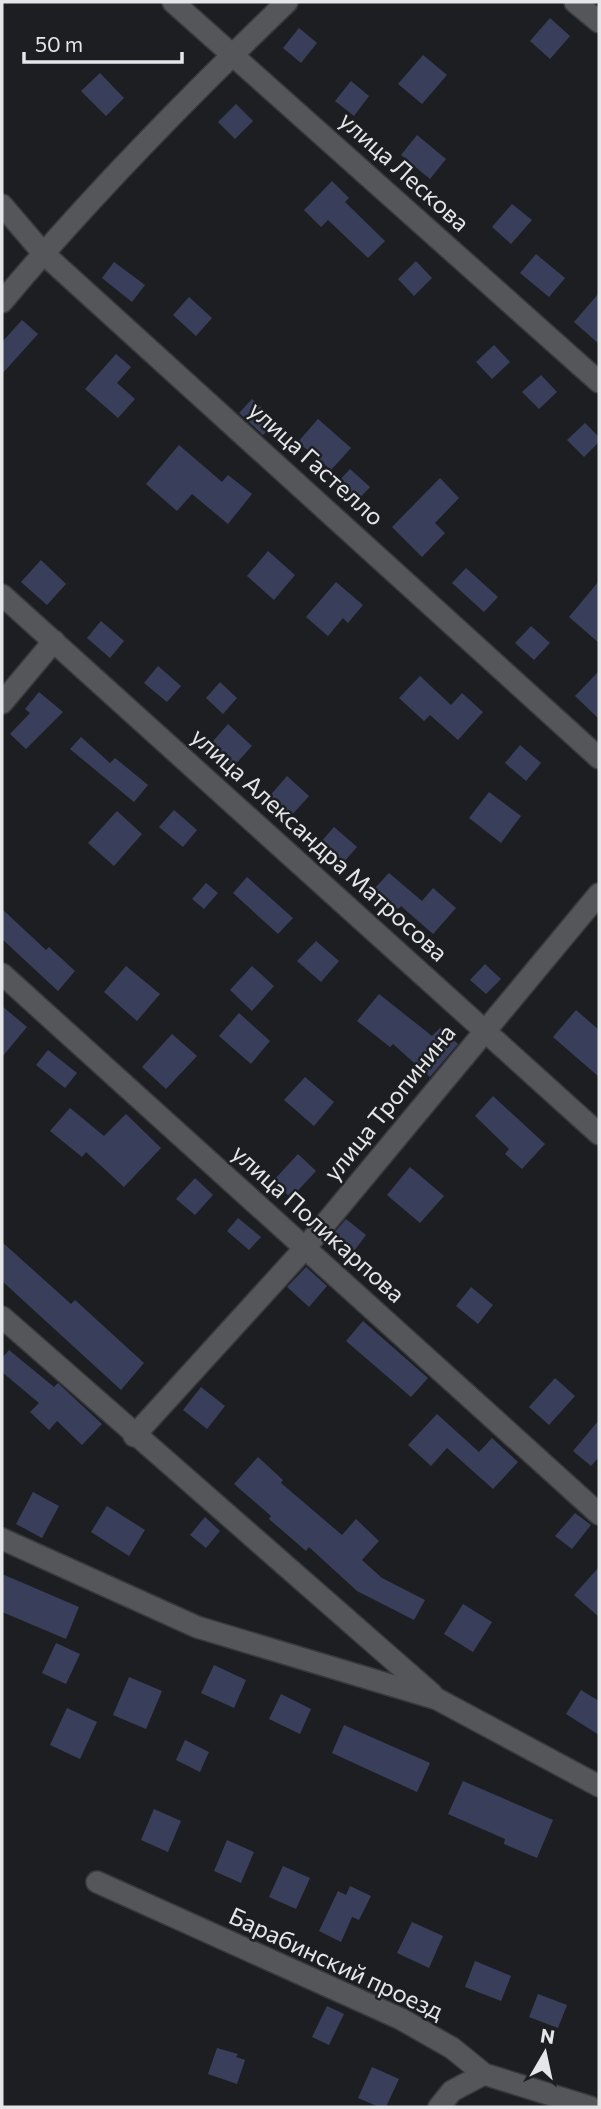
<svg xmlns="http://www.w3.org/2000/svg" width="601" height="2109" viewBox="0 0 601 2109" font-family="Commissioner,sans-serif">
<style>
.building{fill:#393f5b}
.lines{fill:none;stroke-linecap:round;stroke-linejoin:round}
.minor-casing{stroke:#38393c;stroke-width:24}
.minor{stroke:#55565a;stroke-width:21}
.labels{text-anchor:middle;stroke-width:5;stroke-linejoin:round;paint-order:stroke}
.street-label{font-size:24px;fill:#e5e6e8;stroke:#1d1e21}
</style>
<rect width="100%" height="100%" fill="#1d1e21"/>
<g class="building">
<path d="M550 18 570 36 550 59 530 41Z"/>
<path d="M299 28 317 43 301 63 283 48Z"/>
<path d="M423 55 447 75 422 104 398 84Z"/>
<path d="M100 73 124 98 106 116 81 91Z"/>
<path d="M351 81 369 96 354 116 335 101Z"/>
<path d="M236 104 253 121 235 139 218 122Z"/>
<path d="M417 135 446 159 430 179 401 155Z"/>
<path d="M332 181 349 198 345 202 385 241 368 258 328 220 321 227 304 210Z"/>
<path d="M512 204 532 220 511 244 492 227Z"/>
<path d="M536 254 565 278 549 297 520 273Z"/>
<path d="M416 261 432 278 414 296 398 279Z"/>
<path d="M114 262 145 285 132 302 102 278Z"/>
<path d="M599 293V344L574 322Z"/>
<path d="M189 297 212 318 196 336 173 315Z"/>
<path d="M22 320 38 334 2 374V342Z"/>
<path d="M494 345 510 362 492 379 476 362Z"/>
<path d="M116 354 131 367 117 383 135 399 118 418 85 389Z"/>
<path d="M541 375 557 392 539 409 522 392Z"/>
<path d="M252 399 276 422 263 435 239 413Z"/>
<path d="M318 419 351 448 331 470 298 442Z"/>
<path d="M585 423 599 437V442L584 457 567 440Z"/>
<path d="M179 445 222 482 228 475 252 494 228 524 192 494 177 511 146 484Z"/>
<path d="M350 469 370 487 355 503 335 485Z"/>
<path d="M440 478 459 498 435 523 445 533 422 557 392 527Z"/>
<path d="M268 551 295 575 274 600 247 576Z"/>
<path d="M41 560 66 584 47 605 21 582Z"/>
<path d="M466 568 498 597 484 612 452 583Z"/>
<path d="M599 581V643L569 617Z"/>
<path d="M336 582 363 605 348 623 343 618 328 636 306 617Z"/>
<path d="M101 621 124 641 110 658 87 638Z"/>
<path d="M531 626 550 643 534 660 515 643Z"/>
<path d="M158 666 181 686 167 702 144 683Z"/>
<path d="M599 671V719L575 696Z"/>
<path d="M420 676 451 705 462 693 483 712 458 740 430 715 424 721 399 698Z"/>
<path d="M220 682 237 698 223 714 206 698Z"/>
<path d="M39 692 63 712 26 749 10 734 30 713 25 709Z"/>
<path d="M228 724 252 746 232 768 208 747Z"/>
<path d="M81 737 110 763 115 758 148 785 134 802 70 749Z"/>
<path d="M520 745 541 763 526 781 505 763Z"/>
<path d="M287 776 309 796 290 817 268 798Z"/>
<path d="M489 792 521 816 501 843 469 818Z"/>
<path d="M174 810 197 830 183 847 159 827Z"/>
<path d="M117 811 142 834 114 866 88 843Z"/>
<path d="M334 827 357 847 343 863 320 843Z"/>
<path d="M389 873 422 901 433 888 456 908 433 934 401 906 398 909 374 889Z"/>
<path d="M247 877 293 918 278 934 233 893Z"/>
<path d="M206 883 218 893 204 909 192 899Z"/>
<path d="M2 909 46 950 49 947 75 971 58 991 2 939Z"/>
<path d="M316 941 339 961 321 982 297 961Z"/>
<path d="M485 964 501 979 486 994 470 980Z"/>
<path d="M126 966 160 994 137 1021 104 992Z"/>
<path d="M252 966 274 986 252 1011 230 990Z"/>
<path d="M379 994 432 1036 440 1028 458 1044 430 1077 393 1044 390 1047 357 1021Z"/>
<path d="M2 1006 27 1027 2 1057Z"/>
<path d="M576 1010 599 1030V1077L553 1037Z"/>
<path d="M239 1013 270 1041 251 1064 219 1036Z"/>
<path d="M172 1034 197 1056 166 1089 142 1067Z"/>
<path d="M48 1050 77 1073 65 1088 36 1065Z"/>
<path d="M305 1077 334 1102 314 1126 284 1100Z"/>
<path d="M493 1096 545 1144 522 1169 505 1154 509 1149 475 1116Z"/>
<path d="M70 1108 104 1136 126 1114 161 1148 124 1187 86 1152 82 1157 50 1131Z"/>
<path d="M298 1154 316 1171 291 1198 273 1181Z"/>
<path d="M410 1167 444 1196 420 1223 387 1195Z"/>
<path d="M195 1178 213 1195 195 1215 176 1199Z"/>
<path d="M238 1218 261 1237 249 1250 227 1231Z"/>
<path d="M346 1219 366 1235 354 1251 333 1234Z"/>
<path d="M2 1242 71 1304 75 1300 144 1363 121 1390 2 1281Z"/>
<path d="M306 1267 327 1286 309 1307 287 1287Z"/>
<path d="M471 1287 493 1305 478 1324 456 1306Z"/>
<path d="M363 1321 428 1378 411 1397 346 1341Z"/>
<path d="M9 1350 54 1387 58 1383 102 1424 82 1445 57 1421 49 1430 30 1412 39 1403 2 1372V1358Z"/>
<path d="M555 1378 575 1396 549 1425 529 1407Z"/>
<path d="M201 1387 225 1406 207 1429 183 1410Z"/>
<path d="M437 1414 479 1452 492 1438 518 1462 493 1489 447 1448 431 1466 408 1445Z"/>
<path d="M599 1420V1457L591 1466 573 1451Z"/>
<path d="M258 1457 283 1480 281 1483 342 1535 356 1519 379 1541 362 1560 382 1578 425 1600 414 1620 357 1591 309 1547 306 1551 269 1519 271 1516 234 1484Z"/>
<path d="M33 1492 59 1506 42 1538 16 1524Z"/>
<path d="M107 1506 145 1530 129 1556 91 1532Z"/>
<path d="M575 1513 591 1525 572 1549 555 1536Z"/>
<path d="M205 1517 220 1531 206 1548 190 1535Z"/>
<path d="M599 1567V1617L574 1595Z"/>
<path d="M2 1574 79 1607 66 1639 2 1612Z"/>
<path d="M463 1604 492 1622 473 1652 444 1634Z"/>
<path d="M56 1643 80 1654 66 1684 42 1673Z"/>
<path d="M214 1665 246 1680 234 1708 201 1693Z"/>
<path d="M129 1677 162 1691 146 1729 113 1715Z"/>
<path d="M581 1690 599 1701V1735L566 1714Z"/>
<path d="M281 1694 311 1709 300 1734 269 1719Z"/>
<path d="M67 1708 97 1722 80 1759 50 1745Z"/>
<path d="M344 1725 430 1763 417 1792 332 1753Z"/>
<path d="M185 1740 209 1752 200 1772 176 1760Z"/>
<path d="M463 1781 553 1820 537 1858 504 1844 505 1839 448 1814Z"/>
<path d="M154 1809 181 1821 168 1852 141 1840Z"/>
<path d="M227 1840 254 1852 241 1883 214 1871Z"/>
<path d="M283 1866 310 1878 296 1909 269 1897Z"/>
<path d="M350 1886 371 1896 359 1920 352 1917 341 1942 319 1931 338 1891 346 1895Z"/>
<path d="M412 1922 443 1936 429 1968 397 1953Z"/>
<path d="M475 1961 511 1976 501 2001 465 1987Z"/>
<path d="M538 1994 567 2005 558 2028 529 2017Z"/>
<path d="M327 2006 344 2014 329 2045 312 2037Z"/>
<path d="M217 2048 238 2054 236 2057 245 2060 237 2084 208 2074Z"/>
<path d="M372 2067 399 2079 386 2107H379L358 2098Z"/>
</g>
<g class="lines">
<g class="minor-casing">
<g id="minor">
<path d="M173 2 599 382"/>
<path d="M575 2 599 22"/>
<path d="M2 205 43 253 599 758"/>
<path d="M2 302C89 198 189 96 287 2"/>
<path d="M2 595 599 1134"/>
<path d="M2 703 54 641"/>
<path d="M2 974 599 1514"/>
<path d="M2 1317 432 1694"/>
<path d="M134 1436 305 1248 599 894"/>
<path d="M2 1539 197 1627 437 1699 599 1786"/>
<path d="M97 1882 401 2019 452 2048 484 2074 590 2107"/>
<path d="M439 2107 452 2091 484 2074"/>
</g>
</g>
<use href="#minor" class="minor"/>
</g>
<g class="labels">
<g class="street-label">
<text transform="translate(404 172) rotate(42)" y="8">улица Лескова</text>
<text transform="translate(316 464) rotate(42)" y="8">улица Гастелло</text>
<text transform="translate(319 845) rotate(42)" y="8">улица Александра Матросова</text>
<text transform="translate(390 1103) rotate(-51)" y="8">улица Тропинина</text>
<text transform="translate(318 1224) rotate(42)" y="8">улица Поликарпова</text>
<text transform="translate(336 1964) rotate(25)" y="8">Барабинский проезд</text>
</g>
</g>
<rect width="601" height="2109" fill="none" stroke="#e5e6e8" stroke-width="7"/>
<g transform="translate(545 2053) rotate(9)" stroke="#1d1e21" stroke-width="5" paint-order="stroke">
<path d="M0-5L12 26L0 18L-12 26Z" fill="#e5e6e8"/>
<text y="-10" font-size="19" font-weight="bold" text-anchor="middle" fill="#e5e6e8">N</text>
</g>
<path d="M24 52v10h158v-10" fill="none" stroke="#e5e6e8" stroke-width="3.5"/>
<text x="35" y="52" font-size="21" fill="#e5e6e8" stroke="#1d1e21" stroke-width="5" paint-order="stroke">50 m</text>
</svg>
